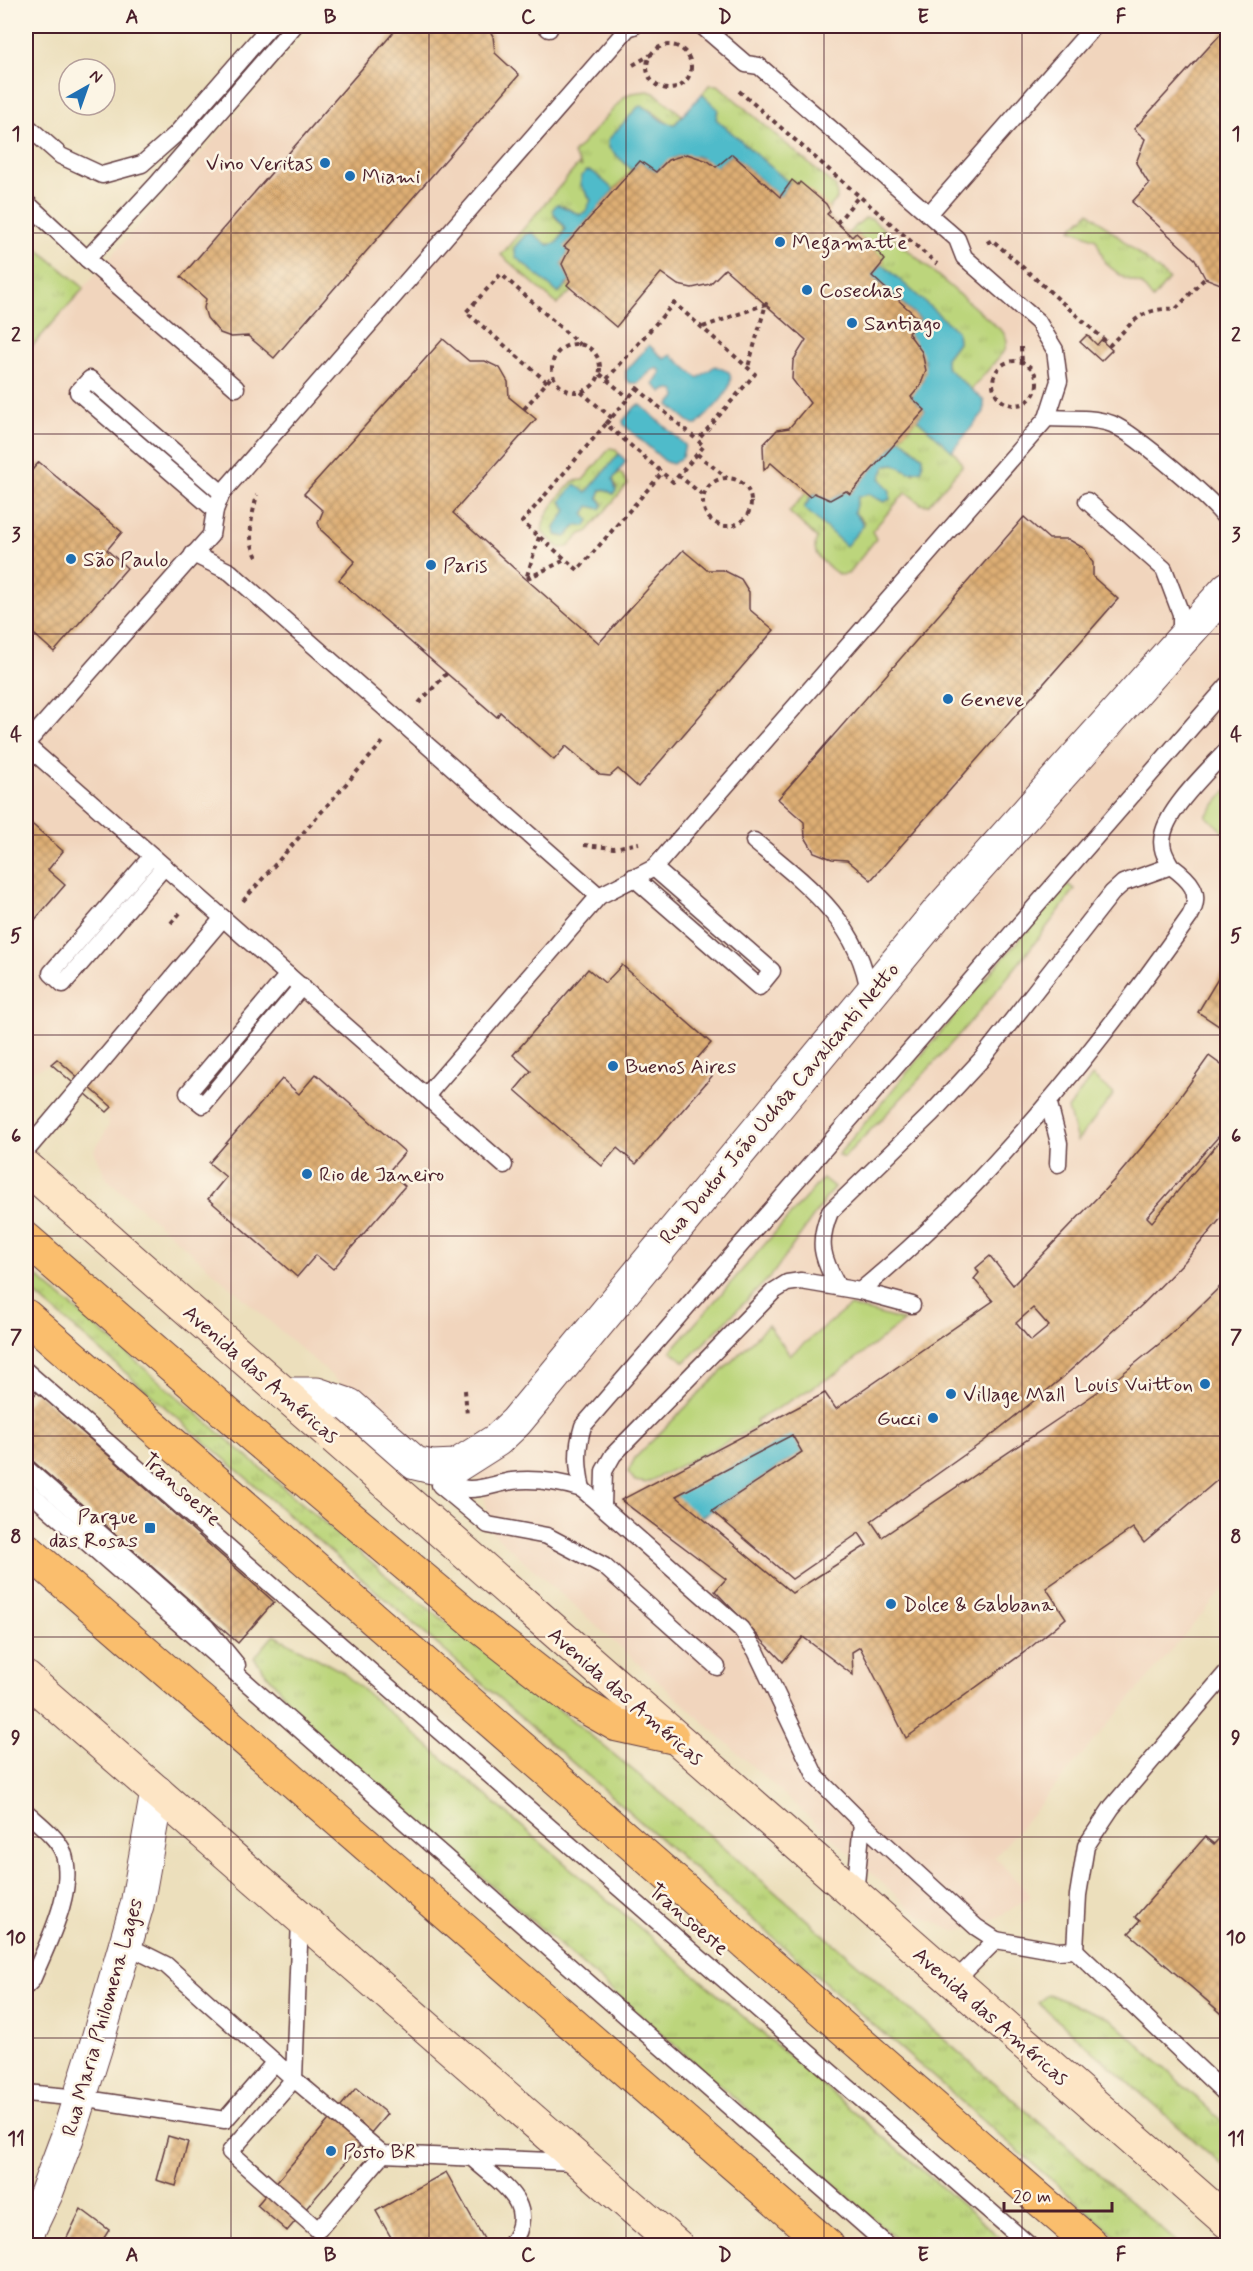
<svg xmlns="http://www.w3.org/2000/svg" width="1253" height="2271" viewBox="0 0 1253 2271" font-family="Mynerve,sans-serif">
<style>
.built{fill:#f1d5bd}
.grass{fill:url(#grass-tufts);stroke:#837a53;stroke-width:1.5}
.garden{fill:#bcd57b;stroke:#837a53;stroke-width:1.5}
.water{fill:#4fbbca;stroke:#4c6d7a;stroke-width:1.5}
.building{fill:url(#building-cross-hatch);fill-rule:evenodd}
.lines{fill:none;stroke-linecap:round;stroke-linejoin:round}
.service-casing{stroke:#623c41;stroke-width:19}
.minor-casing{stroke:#623c41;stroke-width:35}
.tertiary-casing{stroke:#623c41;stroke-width:35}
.secondary-casing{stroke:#623c41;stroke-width:35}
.trunk-casing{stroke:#623c41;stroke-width:35}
.path{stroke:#623c41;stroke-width:4;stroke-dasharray:4.5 4.5;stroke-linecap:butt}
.service{stroke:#fff;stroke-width:16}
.minor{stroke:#fff;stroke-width:33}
.tertiary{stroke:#fff;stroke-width:33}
.secondary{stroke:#fde5c5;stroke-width:33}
.trunk{stroke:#fabe6d;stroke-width:33}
.grid{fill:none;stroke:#4a1f2b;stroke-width:1.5;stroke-opacity:0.55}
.poi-dot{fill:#1f6fb2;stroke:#fcf5e5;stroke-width:2}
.labels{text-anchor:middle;stroke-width:5;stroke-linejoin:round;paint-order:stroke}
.poi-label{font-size:21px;fill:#4a1f2b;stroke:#fcf5e5;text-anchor:start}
.street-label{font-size:21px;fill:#4a1f2b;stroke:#fcf5e5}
.neatline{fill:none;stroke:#4a1f2b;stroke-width:2}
.grid-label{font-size:20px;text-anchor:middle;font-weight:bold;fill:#4a1f2b}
</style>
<defs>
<pattern id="grass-tufts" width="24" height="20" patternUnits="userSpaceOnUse" patternTransform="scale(1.5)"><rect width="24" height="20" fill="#bcd57b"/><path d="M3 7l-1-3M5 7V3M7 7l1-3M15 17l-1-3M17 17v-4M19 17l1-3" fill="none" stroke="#a3b66a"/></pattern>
<pattern id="building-cross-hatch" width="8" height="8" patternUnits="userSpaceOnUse" patternTransform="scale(1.5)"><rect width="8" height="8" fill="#deaf74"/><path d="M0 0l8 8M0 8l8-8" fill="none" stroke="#b68e5f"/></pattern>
</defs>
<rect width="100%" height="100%" fill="#fcf5e5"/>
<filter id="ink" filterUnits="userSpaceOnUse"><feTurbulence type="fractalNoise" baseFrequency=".0167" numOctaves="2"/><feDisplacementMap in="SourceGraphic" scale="12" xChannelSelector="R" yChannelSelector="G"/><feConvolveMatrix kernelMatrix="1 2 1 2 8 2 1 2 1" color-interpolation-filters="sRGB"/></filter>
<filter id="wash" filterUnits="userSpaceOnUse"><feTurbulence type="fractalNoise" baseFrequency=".008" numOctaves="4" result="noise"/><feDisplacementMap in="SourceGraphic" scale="24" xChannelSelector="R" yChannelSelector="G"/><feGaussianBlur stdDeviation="1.35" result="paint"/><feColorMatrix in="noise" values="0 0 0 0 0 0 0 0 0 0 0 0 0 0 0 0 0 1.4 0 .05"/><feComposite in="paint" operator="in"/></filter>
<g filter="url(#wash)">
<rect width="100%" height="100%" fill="#ecdfbc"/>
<path class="built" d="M313 26H1227V1585L995 1857 1031 1896 1002 1915 976 1927 954 1931 918 1915 493 1533 488 1525 483 1483 395 1431 107 1179 94 1151 109 1125 107 1112 52 1064 26 1073V353Z"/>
<g class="grass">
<path d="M709 85H718L836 187 837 199 828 209 800 183 798 185 792 180 789 183 716 119 718 111 702 94Z"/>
<path d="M648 91 656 94 682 115 675 124H669L649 109 608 140 609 148 632 170 614 190 593 172 587 171 581 176V185L591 200 586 211 580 215 563 206 554 216 564 226V234L557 244H546L558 293 567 285 573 290 557 304 501 255 578 165 582 167 573 154 624 97 632 93Z"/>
<path d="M1089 212 1169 279 1153 299 1141 284 1124 278 1105 263 1096 239 1071 229Z"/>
<path d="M865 218 872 219 1003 332 1007 340 1005 350 971 390 946 367V358L958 342 957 331 882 264 884 260 856 233 852 237 848 233Z"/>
<path d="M26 239 84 288 26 353Z"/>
<path d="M917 419C928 430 960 452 962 466L928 505 921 504 906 492 872 531 876 539 848 574 839 575C826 564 809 556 817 538L789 512 806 493 810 497 804 508 864 522 854 512 855 501C863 488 873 496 884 502L890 492 880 478 886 465 894 464 914 473 923 457 900 438Z"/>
<path d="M610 448 615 449 619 454 586 493 561 502 567 510 555 527 559 536 565 537 577 525 581 524 587 507 603 503 598 498 601 490 617 488 613 479 616 475 621 473 628 484 587 532 581 534 568 547 560 548 543 533C538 519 563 492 573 481L583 480Z"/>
<path d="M26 1267 396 1584 523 1680 668 1799 1180 2245H1126L26 1286Z"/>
<path d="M274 1635 341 1671 1009 2245H903L305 1722 254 1658Z"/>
<path d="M1048 1994 1111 2019 1227 2126V2169L1038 2003Z"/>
</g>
<g class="garden">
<path d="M1227 790 1228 835H1227L1206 816Z"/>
<path d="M1068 885 1075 889C1005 986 928 1074 843 1158L838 1155 1003 958Z"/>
<path d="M1092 1076 1114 1094 1077 1141 1068 1109Z"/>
<path d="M823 1178 834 1187 772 1275 685 1362 671 1351Z"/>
<path d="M850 1306 904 1321 839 1372 756 1421 758 1426 646 1483 635 1481 628 1472 635 1458 768 1325 790 1355Z"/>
</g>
<g class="water">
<path d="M702 94 718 109 716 119 789 183 780 197 732 154 716 167C694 149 674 152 656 172L640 161 632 170 609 148 608 140 638 107 643 106C655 113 661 125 675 124Z"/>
<path d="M587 171 593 172 614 190 565 246 569 250 562 264 570 281 558 293 516 257 514 248 525 235 532 233 548 245 557 243 565 230C563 221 554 219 553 209L557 204 580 215 586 211 591 200 581 185V176Z"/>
<path d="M882 264 957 331 958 342 946 358V367L984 401V412L952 451 917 419 925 410 911 397 923 380 925 361 908 333 920 319 872 276Z"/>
<path d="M649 345 664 359 671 355 698 378 715 366 729 372C738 390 707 413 697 425H693L669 405 676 397 675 391 668 389 662 392 653 384 661 372 658 368 652 370 638 383H630L626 379V371Z"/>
<path d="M641 405 685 445 682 457 673 464 666 462 624 425 623 421 636 406Z"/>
<path d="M900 438 923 457 922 470 909 472 894 464 886 465 880 478 890 491V499L884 502 868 494 858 497 854 512 864 525 846 546 804 508 814 493 830 500 846 491 850 494Z"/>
<path d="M619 454 626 461 613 479 616 491 613 494 605 489 601 490 598 497 603 505 600 509 589 506 584 514 589 520 586 526 577 525 566 537 556 535 555 527 567 510 561 501 575 484 586 493Z"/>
<path d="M829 1400 836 1409 792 1435 802 1452 700 1518 643 1501Z"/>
</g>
<g id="blocks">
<g class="building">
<path d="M399 26H487L493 36 495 53 519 75 274 358 248 336 231 337 220 333 207 318 204 308 206 299 181 277Z"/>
<path d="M1228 26V287L1205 278 1195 259 1132 202 1149 184 1136 163 1145 139 1134 129Z"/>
<path d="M687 154 708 161 716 167 732 154 780 197 792 180 798 185 800 182 826 204 830 211 827 214 848 233 852 237 856 233 881 255 885 260 872 276 920 320 908 333 922 352 926 371 920 386 911 397 925 410 850 494 846 491 830 500 814 493 810 497 771 463 764 470 763 445 777 430 789 428 810 403 792 379 793 361 806 340 725 269 710 284 692 288 678 285 661 273 616 327 567 285 570 281 562 264 569 250 564 247 632 170 640 161 656 172 668 160Z"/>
<path d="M1087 335 1097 345 1101 340 1112 350 1101 361 1080 342Z"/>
<path d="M443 339 469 361H485L500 368 508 382 509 397 536 419 453 513 526 579 599 643 683 550 707 570H723L741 579 749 592V609L774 630 638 787 618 769 610 776 600 775 566 746 554 760 500 712 497 717 339 580 355 561 321 530 318 523 323 511 304 494Z"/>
<path d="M39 462 122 532 107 550 127 568 54 652 35 635 26 646V477Z"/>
<path d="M1024 517 1049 539H1068L1085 549 1093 563V577L1118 599 871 880 847 860 832 859 814 852 805 837 804 822 778 799Z"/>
<path d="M26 819 63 851 48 870 65 885 26 930Z"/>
<path d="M1228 962V1032L1198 1012Z"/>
<path d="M622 965 711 1043 695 1061 712 1076 636 1164 617 1148 602 1166 515 1090 531 1071 513 1055 588 969 605 983Z"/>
<path d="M1209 1056 1228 1070V1103L1225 1106 1228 1108V1126L1147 1217 1152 1222 1228 1131V1210L1185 1261 1143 1304 1061 1379 984 1441 871 1521 882 1537 1067 1413 1116 1379 1169 1336 1228 1279V1471L1144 1543 1133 1528 1046 1588 1066 1618 1026 1651 906 1738 860 1647 852 1652 853 1675 803 1637 783 1662 715 1591 726 1579 621 1500 825 1393 836 1409 993 1301 974 1279 979 1273 976 1268 990 1256 1013 1285 1115 1179 1158 1128ZM1033 1308 1049 1326 1031 1341 1016 1323ZM792 1435 802 1452 712 1511 792 1579 859 1533 867 1545 792 1593 676 1496Z"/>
<path d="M57 1059 112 1107 107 1112 51 1064Z"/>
<path d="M316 1074 405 1152 389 1171 405 1186 333 1269 316 1255 297 1277 208 1199 226 1177 209 1163 282 1079 299 1094Z"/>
<path d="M37 1392 274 1602 238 1643 26 1455V1405Z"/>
<path d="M1228 1829V2019L1129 1933 1140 1921 1135 1917 1205 1837 1214 1844Z"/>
<path d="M356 2088 387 2114 287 2231 257 2205Z"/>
<path d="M168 2136 188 2142 176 2186 156 2180Z"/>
<path d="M446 2172 488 2246H385L393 2241 376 2211Z"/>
<path d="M81 2209 109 2230 99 2246 64 2244Z"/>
</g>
</g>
</g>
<g filter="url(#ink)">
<use href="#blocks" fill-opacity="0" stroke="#623c41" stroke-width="1.5"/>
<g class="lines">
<g class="service-casing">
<g id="service">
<path d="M546 26 549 29"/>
<path d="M26 125 61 156 102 175 142 164 176 134 270 26"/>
<path d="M26 202 87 259 236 388"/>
<path d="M929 214 1094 26"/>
<path d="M87 259 156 185 294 26"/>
<path d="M1047 418C1068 419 1092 417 1112 424 1135 434 1215 501 1228 522"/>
<path d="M1087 501 1164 569 1181 614V636"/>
<path d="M215 510 78 392 90 379 222 493"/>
<path d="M193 554 230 572 599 896"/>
<path d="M26 744 211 535 215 510 222 493 628 28 634 26"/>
<path d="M26 745 504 1165"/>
<path d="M754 841C805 883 860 923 869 993"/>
<path d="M152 856 51 973 63 984 164 867"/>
<path d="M1171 866C1165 856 1160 847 1163 835 1168 808 1209 770 1228 749"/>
<path d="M633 877 759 987 772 971 654 868"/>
<path d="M288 975 188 1093 203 1105 302 986"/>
<path d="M426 1096 599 896 654 868 1047 418 1059 381 1055 350 1038 322 964 257 957 239 759 66 746 64 702 26"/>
<path d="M1049 1104 1059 1143 1058 1164"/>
<path d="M26 1151 223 918"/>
<path d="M860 1291 912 1305"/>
<path d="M26 1371 1030 2246"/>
<path d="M26 1468 206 1627 237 1665"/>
<path d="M431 1472C443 1479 456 1489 470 1489 484 1489 498 1483 512 1481 537 1478 559 1482 582 1489L741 1629 756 1651 816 1777 862 1823 976 1927 996 1940"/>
<path d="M440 1485 488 1525 547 1536 604 1566 717 1667"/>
<path d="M26 1489 888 2246"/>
<path d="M582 1489C577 1466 576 1449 583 1426L1228 685"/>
<path d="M603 1507 604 1471 613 1455 774 1291 787 1283 801 1281 860 1291C990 1184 1094 1053 1190 916 1203 892 1190 880 1171 866L1123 883 1112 893 981 1060 931 1114 830 1212C817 1243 822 1258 838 1287"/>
<path d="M26 1812C38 1823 57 1837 63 1852 77 1889 46 1946 32 1980L26 1986"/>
<path d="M855 1894 862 1823"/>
<path d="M300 1919 294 2079 383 2154 574 2162"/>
<path d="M126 1945 166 1965 294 2079 230 2152 318 2230 383 2154"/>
<path d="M1075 1950 1228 2096"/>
<path d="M953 1983 996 1940 1058 1951 1075 1950 1078 1895 1086 1846 1112 1807 1228 1671"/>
<path d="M26 2093 80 2098 225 2120 275 2062"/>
<path d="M471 2157C500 2184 541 2204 510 2246"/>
</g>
</g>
<g class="minor-casing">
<path id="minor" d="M284 1394H317L349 1405 415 1463 432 1467 456 1466 497 1440 516 1422 939 911 1228 588"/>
</g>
<g class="tertiary-casing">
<path id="tertiary" d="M26 2236 46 2194 67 2138 95 2049 137 1905 157 1792"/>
</g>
<g class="secondary-casing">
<g id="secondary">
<path d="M26 1167 1228 2222"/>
<path d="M26 1678 677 2246"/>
</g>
</g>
<g class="trunk-casing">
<g id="trunk">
<path d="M26 1239 254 1437 479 1626 575 1701 617 1725 672 1737"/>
<path d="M26 1316 1093 2246"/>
<path d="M26 1549 828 2246"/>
</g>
</g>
<g class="path">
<circle cx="669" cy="67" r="22"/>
<path d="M633 65 652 54"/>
<path d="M739 91 937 264"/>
<path d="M837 223 859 196"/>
<path d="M987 243 992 240 1110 345C1133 322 1141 307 1176 309L1205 278"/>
<path d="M703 327 766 304 748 367"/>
<circle cx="576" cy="368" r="24"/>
<path d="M1021 347 1022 363"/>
<circle cx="1015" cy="383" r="22"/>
<path d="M600 374 629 398"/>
<path d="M607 379 674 303 755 374 698 440"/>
<path d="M547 382 466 312 501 274 580 345"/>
<path d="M637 388 704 446 673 482 606 424Z"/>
<path d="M581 392 612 418"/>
<path d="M524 409 553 375"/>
<path d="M606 424 522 522 578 570 662 473"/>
<path d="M697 454 727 478"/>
<path d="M678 475 704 496"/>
<circle cx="727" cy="502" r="24"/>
<path d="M539 537 526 579 565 560"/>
<path d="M257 557C246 538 252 515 257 495"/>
<path d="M419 703 447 673"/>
<path d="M584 845 614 848 639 843"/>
<path d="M243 901 383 742"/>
<path d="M171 923 180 913"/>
<path d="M465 1390 467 1416"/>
</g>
<use href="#service" class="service"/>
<use href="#minor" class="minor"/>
<use href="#tertiary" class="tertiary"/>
<use href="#secondary" class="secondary"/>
<use href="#trunk" class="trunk"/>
</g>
</g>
<path class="grid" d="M231 26V2246M429 26V2246M626 26V2246M824 26V2246M1022 26V2246M26 233H1228M26 434H1228M26 634H1228M26 835H1228M26 1035H1228M26 1236H1228M26 1436H1228M26 1637H1228M26 1837H1228M26 2038H1228"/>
<g class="poi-dot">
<circle cx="325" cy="163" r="6"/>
<circle cx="350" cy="176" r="6"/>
<circle cx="780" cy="242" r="6"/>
<circle cx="807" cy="290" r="6"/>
<circle cx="852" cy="323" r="6"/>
<circle cx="71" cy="559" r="6"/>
<circle cx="431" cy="565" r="6"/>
<circle cx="948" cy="699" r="6"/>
<circle cx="613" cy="1066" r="6"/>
<circle cx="307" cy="1174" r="6"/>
<circle cx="1205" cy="1384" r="6"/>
<circle cx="951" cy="1394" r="6"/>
<circle cx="933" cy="1418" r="6"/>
<rect x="144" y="1522" width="12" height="12" rx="3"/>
<circle cx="891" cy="1604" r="6"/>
<circle cx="331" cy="2151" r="6"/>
</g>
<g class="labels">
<g class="poi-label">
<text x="313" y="170" text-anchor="end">Vino Veritas</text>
<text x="362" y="183">Miami</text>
<text x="792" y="249">Megamatte</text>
<text x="819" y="297">Cosechas</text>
<text x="864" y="330">Santiago</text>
<text x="83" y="566">São Paulo</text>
<text x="443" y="572">Paris</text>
<text x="960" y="706">Geneve</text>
<text x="625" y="1073">Buenos Aires</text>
<text x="319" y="1181">Rio de Janeiro</text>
<text x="1193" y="1391" text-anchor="end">Louis Vuitton</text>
<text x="963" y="1401">Village Mall</text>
<text x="921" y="1425" text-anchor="end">Gucci</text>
<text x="138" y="1523" text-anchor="end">Parque<tspan x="138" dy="24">das Rosas</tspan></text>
<text x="903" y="1611">Dolce &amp; Gabbana</text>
<text x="343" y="2158">Posto BR</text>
</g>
<g class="street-label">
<text transform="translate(779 1103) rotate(-50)" y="7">Rua Doutor João Uchôa Cavalcanti Netto</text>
<text transform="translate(261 1374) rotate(41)" y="7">Avenida das Américas</text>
<text transform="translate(182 1489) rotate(42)" y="7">Transoeste</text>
<text transform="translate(626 1696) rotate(41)" y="7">Avenida das Américas</text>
<text transform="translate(689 1919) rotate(41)" y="7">Transoeste</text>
<text transform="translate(991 2016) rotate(41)" y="7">Avenida das Américas</text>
<text transform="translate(102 2017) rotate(-74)" y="7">Rua Maria Philomena Lages</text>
</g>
</g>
<rect width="1253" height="2271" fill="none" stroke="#fcf5e5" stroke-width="66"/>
<g transform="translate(87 87) rotate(40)"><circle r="28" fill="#fcf5e5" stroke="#b59f9b" stroke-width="1.5"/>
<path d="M0-4.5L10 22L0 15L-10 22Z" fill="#1f6fb2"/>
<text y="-9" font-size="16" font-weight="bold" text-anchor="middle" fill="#4a1f2b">N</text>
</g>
<path d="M1004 2202v9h108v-9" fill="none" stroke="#4a1f2b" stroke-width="3"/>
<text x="1013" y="2202" font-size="18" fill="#4a1f2b" stroke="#fcf5e5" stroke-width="4.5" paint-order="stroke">20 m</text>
<rect x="33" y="33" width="1187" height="2205" class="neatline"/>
<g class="grid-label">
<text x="132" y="23">A</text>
<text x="330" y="23">B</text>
<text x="528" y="23">C</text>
<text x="725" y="23">D</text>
<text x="923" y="23">E</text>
<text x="1121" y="23">F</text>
<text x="16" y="140">1</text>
<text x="1236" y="140">1</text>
<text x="16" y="341">2</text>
<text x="1236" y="341">2</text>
<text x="16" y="541">3</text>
<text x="1236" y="541">3</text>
<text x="16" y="741">4</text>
<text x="1236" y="741">4</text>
<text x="16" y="942">5</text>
<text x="1236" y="942">5</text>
<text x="16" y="1142">6</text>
<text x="1236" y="1142">6</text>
<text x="16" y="1343">7</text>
<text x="1236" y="1343">7</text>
<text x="16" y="1543">8</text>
<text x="1236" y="1543">8</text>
<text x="16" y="1744">9</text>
<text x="1236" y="1744">9</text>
<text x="16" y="1944">10</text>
<text x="1236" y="1944">10</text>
<text x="16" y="2145">11</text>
<text x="1236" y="2145">11</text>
<text x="132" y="2261">A</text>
<text x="330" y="2261">B</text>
<text x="528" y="2261">C</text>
<text x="725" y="2261">D</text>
<text x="923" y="2261">E</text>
<text x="1121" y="2261">F</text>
</g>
</svg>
